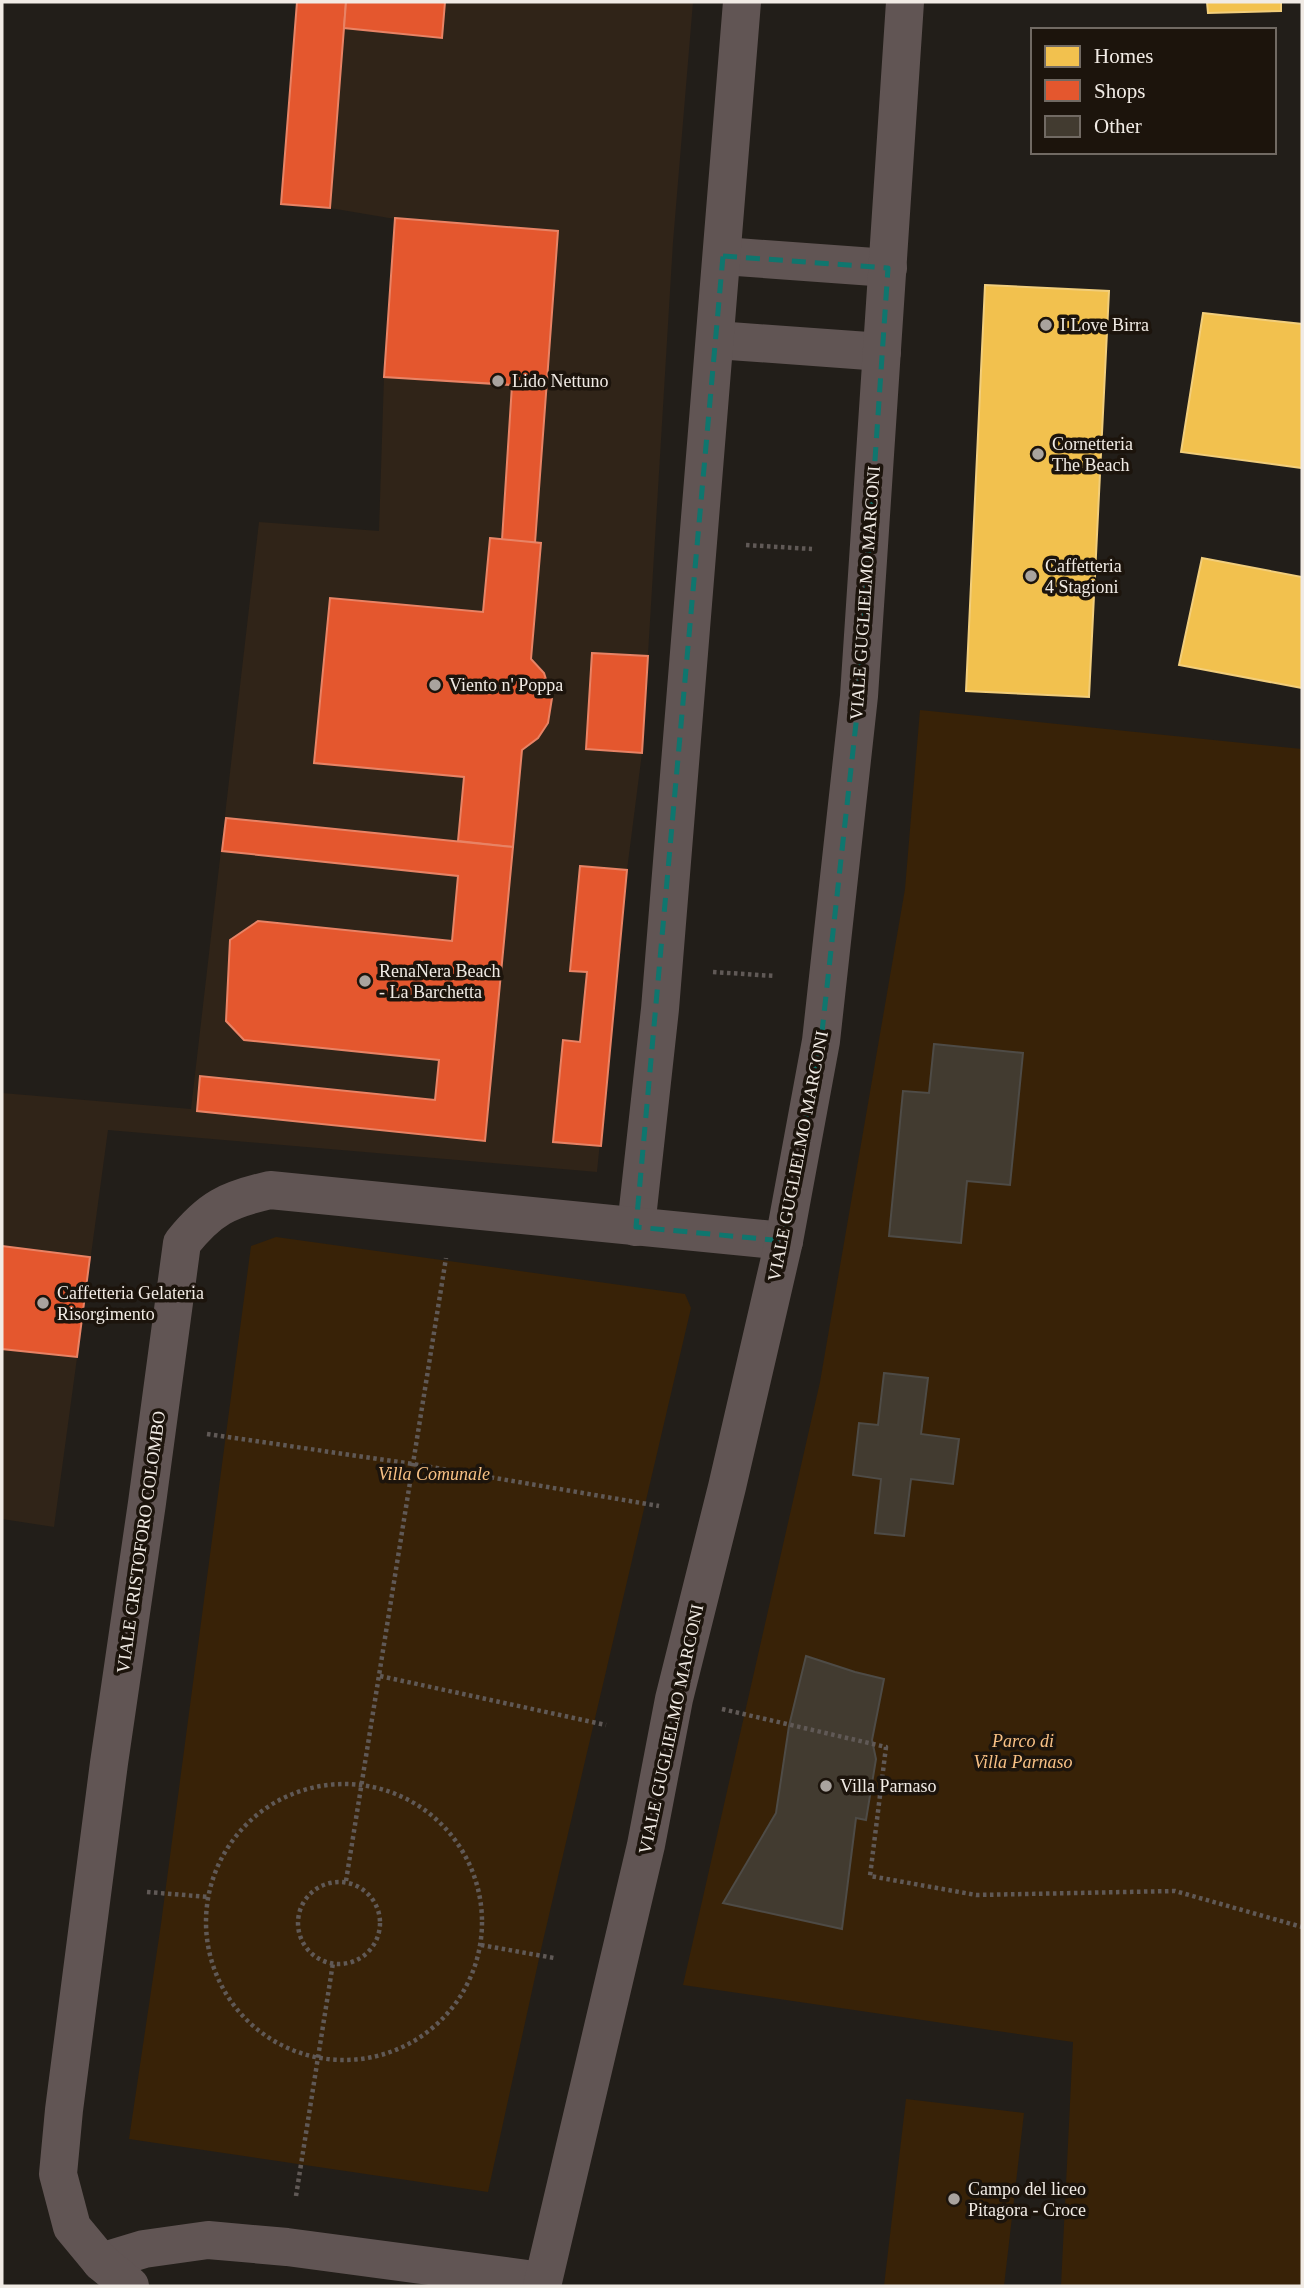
<svg xmlns="http://www.w3.org/2000/svg" width="1304" height="2288" viewBox="0 0 1304 2288" font-family="Georgia,serif">
<style>
.built{fill:#302418}
.green{fill:#382207}
.homes{fill:#f2c14e;stroke:#f2ce7b;stroke-width:2}
.shops{fill:#e4572e;stroke:#e88365;stroke-width:2}
.building{fill:#423b30;stroke:#4e4b46;stroke-width:2}
.lines{fill:none;stroke-linecap:round;stroke-linejoin:round}
.path{stroke:#605956;stroke-width:4.5;stroke-dasharray:3.5 3.5;stroke-linecap:butt}
.secondary{stroke:#615554;stroke-width:38}
.marked{fill:none;stroke:#0f766e;stroke-width:5;stroke-dasharray:14 9;stroke-linejoin:round}
.poi-dot{fill:#a9a39e;stroke:#1c140c;stroke-width:2.5}
.labels{text-anchor:middle;stroke-width:7;stroke-linejoin:round;paint-order:stroke}
.poi-label{font-size:18px;fill:#f1ebe5;stroke:#1c140c;text-anchor:start}
.street-label{font-size:18px;fill:#f1ebe5;stroke:#1c140c}
.park-label{font-size:18px;font-style:italic;fill:#f8c185;stroke:#1c140c}
</style>
<rect width="100%" height="100%" fill="#221e19"/>
<path class="built" d="M297 2H693L673 242 642 753 627 870 597 1172 108 1130 54 1527 2 1519V1093L191 1109 259 522 379 531 384 377 395 219 330 208 281 204Z"/>
<g class="green">
<path d="M920 710 1302 749V2286H1061L1073 2042 683 1985 820 1382 905 889Z"/>
<path d="M276 1237 685 1294 691 1308 542 1945 488 2192 129 2139 161 1924 251 1246Z"/>
<path d="M906 2099 1024 2113 1004 2286H884Z"/>
</g>
<g class="homes">
<path d="M1207 2H1281V11L1208 13Z"/>
<path d="M985 285 1109 291 1089 697 966 691Z"/>
<path d="M1203 313 1302 324V468L1181 452Z"/>
<path d="M1202 558 1302 577V688L1179 665Z"/>
</g>
<g class="shops">
<path d="M297 2H346L330 208 281 204Z"/>
<path d="M346 2H445L442 38 344 28Z"/>
<path d="M395 218 558 231 535 543 502 540 512 385 384 377Z"/>
<path d="M490 538 541 543 531 659 544 673 552 698 548 723 538 738 522 750 513 847 458 841 464 777 314 763 330 598 483 612Z"/>
<path d="M592 653 648 656 642 753 586 749Z"/>
<path d="M226 818 513 847 485 1141 197 1111 200 1076 435 1100 439 1060 244 1040 226 1021 230 940 258 921 452 941 458 876 222 851Z"/>
<path d="M580 866 627 870 601 1146 553 1142 563 1040 580 1042 587 972 570 971Z"/>
<path d="M2 1246 90 1257 77 1357 2 1349Z"/>
</g>
<g class="building">
<path d="M934 1044 1023 1053 1010 1185 967 1181 961 1243 889 1236 903 1091 929 1093Z"/>
<path d="M884 1373 928 1378 921 1434 959 1439 953 1484 911 1479 904 1536 875 1533 881 1479 853 1475 859 1423 878 1425Z"/>
<path d="M806 1656 855 1672 884 1679 872 1740 876 1759 866 1820 856 1818 842 1929 723 1903 776 1813 789 1726Z"/>
</g>
<g class="lines">
<g class="path">
<path d="M746 545 812 549"/>
<path d="M713 972 775 976"/>
<path d="M207 1434 413 1464 659 1506"/>
<path d="M380 1676 606 1725"/>
<path d="M722 1709 886 1747 870 1876 976 1895 1175 1891 1302 1927"/>
<circle cx="344" cy="1922" r="138"/>
<path d="M346 1881 446 1258"/>
<circle cx="339" cy="1923" r="41"/>
<path d="M147 1892 209 1897"/>
<path d="M481 1945 554 1958"/>
<path d="M296 2196 333 1963"/>
</g>
<g class="secondary">
<path d="M723 256 888 268"/>
<path d="M716 340 882 352"/>
<path d="M636 1227 660 1009 742 2"/>
<path d="M101 2262 144 2249 208 2240 287 2247 542 2281"/>
<path d="M130 2286 101 2262 72 2227 58 2174 64 2110 109 1763 147 1503 182 1243C210 1208 227 1200 270 1190L784 1241"/>
<path d="M542 2286 646 1845 674 1699 727 1487 784 1241 821 1041 859 696 905 2"/>
</g>
</g>
<path class="marked" d="M723 256 888 268 859 696 821 1041 784 1241 636 1227Z"/>
<g class="poi-dot">
<circle cx="1046" cy="325" r="7"/>
<circle cx="498" cy="381" r="7"/>
<circle cx="1038" cy="454" r="7"/>
<circle cx="1031" cy="576" r="7"/>
<circle cx="435" cy="685" r="7"/>
<circle cx="365" cy="981" r="7"/>
<circle cx="43" cy="1303" r="7"/>
<circle cx="826" cy="1786" r="7"/>
<circle cx="954" cy="2199" r="7"/>
</g>
<g class="labels">
<g class="poi-label">
<text x="1060" y="331">I Love Birra</text>
<text x="512" y="387">Lido Nettuno</text>
<text x="1052" y="450">Cornetteria<tspan x="1052" dy="21">The Beach</tspan></text>
<text x="1045" y="572">Caffetteria<tspan x="1045" dy="21">4 Stagioni</tspan></text>
<text x="449" y="691">Viento n' Poppa</text>
<text x="379" y="977">RenaNera Beach<tspan x="379" dy="21">- La Barchetta</tspan></text>
<text x="57" y="1299">Caffetteria Gelateria<tspan x="57" dy="21">Risorgimento</tspan></text>
<text x="840" y="1792">Villa Parnaso</text>
<text x="968" y="2195">Campo del liceo<tspan x="968" dy="21">Pitagora - Croce</tspan></text>
</g>
<g class="street-label">
<text transform="translate(865 593) rotate(-86)" y="6">VIALE GUGLIELMO MARCONI</text>
<text transform="translate(798 1156) rotate(-79)" y="6">VIALE GUGLIELMO MARCONI</text>
<text transform="translate(141 1542) rotate(-82)" y="6">VIALE CRISTOFORO COLOMBO</text>
<text transform="translate(671 1729) rotate(-78)" y="6">VIALE GUGLIELMO MARCONI</text>
</g>
<g class="park-label">
<text x="434" y="1480">Villa Comunale</text>
<text x="1023" y="1747">Parco di<tspan x="1023" dy="21">Villa Parnaso</tspan></text>
</g>
</g>
<rect width="1304" height="2288" fill="none" stroke="#f1ebe5" stroke-width="7"/>
<rect x="1031" y="28" width="245" height="126" fill="#1c140c" stroke="#716a63" stroke-width="2"/>
<rect x="1045" y="46" width="35" height="21" fill="#f2c14e" stroke="#716a63" stroke-width="2"/>
<text x="1094" y="63" font-size="21" fill="#f1ebe5">Homes</text>
<rect x="1045" y="80" width="35" height="21" fill="#e4572e" stroke="#716a63" stroke-width="2"/>
<text x="1094" y="98" font-size="21" fill="#f1ebe5">Shops</text>
<rect x="1045" y="116" width="35" height="21" fill="#423b30" stroke="#716a63" stroke-width="2"/>
<text x="1094" y="133" font-size="21" fill="#f1ebe5">Other</text>
</svg>
